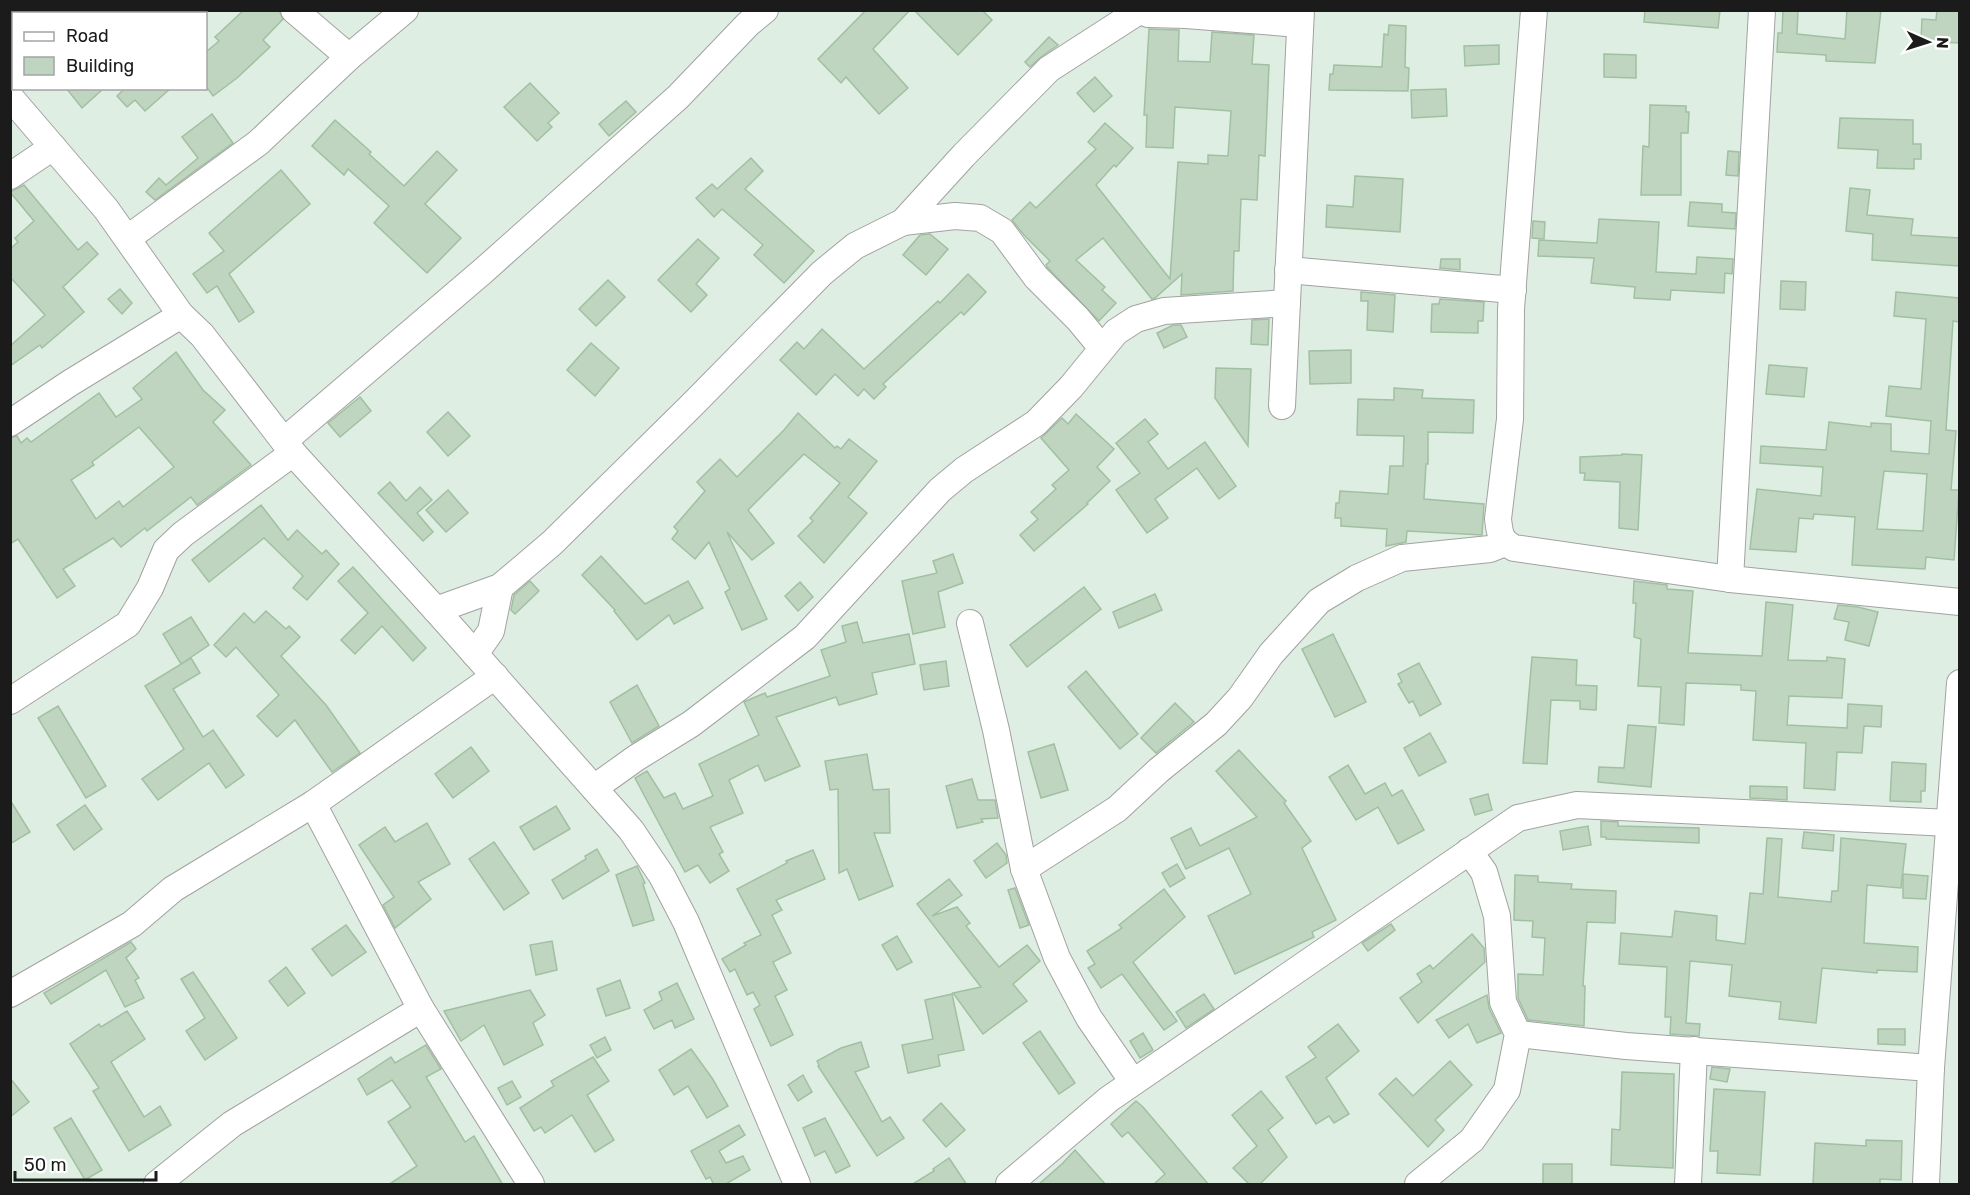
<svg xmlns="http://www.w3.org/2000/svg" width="1970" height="1195" viewBox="0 0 1970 1195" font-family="Rubik,sans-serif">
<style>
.building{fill:#bfd5c0;stroke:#a1c0a1;stroke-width:1.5;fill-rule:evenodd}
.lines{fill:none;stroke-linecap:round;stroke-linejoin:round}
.minor-casing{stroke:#a2a2a2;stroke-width:28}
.minor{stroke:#fff;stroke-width:26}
</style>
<rect width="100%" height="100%" fill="#dfeee3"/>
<g class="building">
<path d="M244 10H279L283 19 263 40 270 47 237 78 213 96 206 86V52L219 41 215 37Z"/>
<path d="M866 10H910L873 49 908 88 879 114 846 77 841 83 818 59Z"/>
<path d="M914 10H982L992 20 958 55Z"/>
<path d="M1645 10H1720L1718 28 1644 22Z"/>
<path d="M1783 10H1798L1797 34 1845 39 1847 10H1881L1875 63 1826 61V55L1777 52 1778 33H1782Z"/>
<path d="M1937 10H1959V43L1921 41 1922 19 1936 20Z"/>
<path d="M1389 25 1406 26 1405 67 1409 68 1408 91 1329 90 1330 74H1333L1334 65 1382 67 1384 34 1388 35Z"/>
<path d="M1149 29 1179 30 1178 61 1210 62 1212 32 1254 35 1252 64 1269 65 1265 156 1259 155 1257 200 1241 199 1239 251H1234L1233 291 1181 295 1182 274 1155 298 1152 299 1103 238 1076 260 1105 287 1102 290 1116 303 1099 321 1047 267 1046 265 1050 261 1024 235 1012 220 1030 202 1036 208 1096 149 1088 142 1105 123 1133 148 1116 167 1114 165 1096 185 1170 279 1178 162 1208 164V155L1228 156 1231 111 1175 107 1173 148 1146 147 1147 115H1144Z"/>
<path d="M1049 37 1058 45 1041 57 1030 67 1025 62Z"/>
<path d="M1499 45V64L1465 66 1464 46Z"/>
<path d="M1604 54 1636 55V78L1604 77Z"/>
<path d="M1095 77 1112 96 1094 112 1077 93Z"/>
<path d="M530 83 559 113 548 123 552 127 537 141 504 107Z"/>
<path d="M66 88H104L82 108Z"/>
<path d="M125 88H171L145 111 135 100 127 107 117 96Z"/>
<path d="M1446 89 1447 116 1412 118 1411 90Z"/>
<path d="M626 101 636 112 609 136 599 124Z"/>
<path d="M1650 105 1686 106V112H1689L1688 133H1681V195H1641L1643 146 1649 147Z"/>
<path d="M212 114 233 143 155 200 146 192 159 178 166 185 198 158 182 137Z"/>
<path d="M1840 118 1913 120V144H1921V159H1914V169L1877 168 1878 150 1838 148Z"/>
<path d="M335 120 371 152 369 154 404 186 437 151 457 170 425 204 461 238 427 273 374 223 389 206 348 169 344 175 312 146Z"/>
<path d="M1728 151 1739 152 1738 176 1726 175Z"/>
<path d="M751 158 763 171 745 189 814 251 784 283 754 255 763 245 722 209 714 217 696 198 712 184 717 189Z"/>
<path d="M281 170 310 204 229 274 254 312 239 322 217 286 207 293 193 274 224 251 209 233Z"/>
<path d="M1355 176 1403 179 1400 232 1326 227 1327 205 1353 207Z"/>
<path d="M24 185 78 250 87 242 98 254 63 287 84 312 42 348 40 345 10 366V346L45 315 10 277V249L18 242 15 238 34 221 10 192Z"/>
<path d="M1850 188 1870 190 1867 215 1913 219 1911 235 1959 238V266L1872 260 1873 234 1846 231Z"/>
<path d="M1690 202 1722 204V212L1736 213 1735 229 1688 226Z"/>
<path d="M1599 219 1659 222 1656 272 1696 274 1697 257 1733 259 1732 274 1725 273 1724 293 1671 290 1670 300 1634 298 1635 287 1591 283 1594 258 1538 256 1539 240 1597 243Z"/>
<path d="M1533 221 1545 222 1544 239 1532 238Z"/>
<path d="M930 234 948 249 926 275 903 255 920 235Z"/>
<path d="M698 239 719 258 696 284 707 295 691 312 658 280Z"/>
<path d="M1441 259H1460V270L1440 268Z"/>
<path d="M968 274 986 292 964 315 961 312 883 384 886 387 874 399 864 389 858 396 835 374 816 395 780 360 797 342 804 349 822 329 864 369 938 301 940 303Z"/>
<path d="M608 280 625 297 596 326 579 309Z"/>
<path d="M1781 281 1806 282 1805 310 1780 309Z"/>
<path d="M120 289 132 303 122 314 108 299Z"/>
<path d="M1361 292 1395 295 1393 332 1367 330 1368 301H1361Z"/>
<path d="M1896 292 1959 298V322L1953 321 1946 430 1956 431 1951 490H1959L1954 560 1926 557 1925 569 1852 565 1855 517 1814 514 1813 519 1799 518 1796 552 1750 549 1757 489 1821 496 1823 467 1760 463 1761 446 1826 450 1829 422 1871 427V423L1891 424V451L1929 454 1931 421 1886 416 1889 386 1921 389 1926 319 1894 316ZM1884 471 1927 474 1923 531 1877 529Z"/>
<path d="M1440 299 1484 302 1483 321H1478V333L1431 332 1432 304H1439Z"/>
<path d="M1269 319 1268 345 1251 344 1252 320Z"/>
<path d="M1173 325H1181L1187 337 1164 348 1157 333Z"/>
<path d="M591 343 619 368 595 396 567 370Z"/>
<path d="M1351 350V383L1310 384 1309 351Z"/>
<path d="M176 352 203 390 225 410 213 422 251 465 197 505 191 497 147 531 145 528 121 547 113 538 63 569 75 586 57 598 18 539 10 544V438L17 436 21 443 27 438 31 442 99 393 116 417 142 399 133 388ZM139 427 174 467 123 507 119 501 96 519 71 480 94 465 92 462Z"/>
<path d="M1769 365 1807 368 1804 397 1766 394Z"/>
<path d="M1216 368 1251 369 1248 446 1215 398Z"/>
<path d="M1394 388 1423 390 1422 398 1474 400 1473 433 1428 432V464H1426L1424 499 1484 504 1482 535 1407 531 1406 542 1386 546 1387 529 1341 526V518H1335L1336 503H1339L1340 491 1388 494 1390 466H1403L1404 436 1357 435 1358 399 1394 400Z"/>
<path d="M360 397 371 411 340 437 328 423Z"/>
<path d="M448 412 470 436 448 456 427 432Z"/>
<path d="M798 413 835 448 837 446 841 449 849 439 877 461 848 497 867 513 824 563 798 536 813 521 810 518 840 483 804 454 748 510 774 543 752 560 727 532 767 619 742 630 725 592 730 589 709 542 695 559 672 539 678 531 674 527 705 491 697 482 720 459 737 477 784 430Z"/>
<path d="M1076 414 1114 449 1097 467 1110 481 1087 503 1088 504 1034 551 1020 535 1038 519 1031 512 1056 489 1052 485 1069 470 1041 438 1062 418 1068 424Z"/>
<path d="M1145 419 1158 434 1148 442 1168 469 1205 442 1236 486 1219 499 1197 468 1155 499 1168 518 1147 533 1116 490 1140 473 1116 443Z"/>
<path d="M1622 454 1642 455 1638 530 1619 528 1620 482 1584 480 1585 473H1580V457L1622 455Z"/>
<path d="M390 482 406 501 420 487 432 500 417 513 433 532 423 541 378 493Z"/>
<path d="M448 490 468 513 446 532 426 510Z"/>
<path d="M261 505 288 540 297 530 322 554 326 550 339 564 307 600 293 588 303 576 264 538 209 582 192 560Z"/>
<path d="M953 554 963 583 938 592 945 627 913 634 902 581 937 573 933 561Z"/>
<path d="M601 556 645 604 688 581 703 608 674 624 669 615 637 640 614 611 615 610 582 575Z"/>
<path d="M353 567 426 648 413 661 382 626 355 654 341 640 368 613 338 581Z"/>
<path d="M530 581 539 591 515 614 511 610 514 595Z"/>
<path d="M1634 581 1667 585V589L1693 591 1688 653 1762 656 1766 602 1793 605 1788 660 1827 661V657L1845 659 1842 698 1789 696 1787 725 1847 728 1848 704 1882 706 1881 727 1864 726 1862 753 1837 752 1835 790 1804 788 1806 743 1753 740 1756 691 1741 690V685L1686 683 1684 725 1659 723 1661 687 1638 686 1641 639 1634 637 1636 603H1633Z"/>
<path d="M800 582 813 597 798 611 785 596Z"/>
<path d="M1084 587 1101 609 1027 667 1010 645Z"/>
<path d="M1155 594 1162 610 1119 628 1113 612Z"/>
<path d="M1838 605 1858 607 1878 612 1869 646 1845 640 1849 622 1834 619Z"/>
<path d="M266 611 286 629 289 626 300 637 281 656 326 705 360 753 332 772 295 720 277 737 257 716 279 695 236 647 226 657 214 645 244 613 254 623Z"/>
<path d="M191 617 209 645 181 664 163 634Z"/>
<path d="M857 622 863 643 909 634 915 664 872 673 877 694 839 705 836 697 776 717 800 766 765 781 758 765 729 780 743 813 710 827 723 852 719 854 729 871 710 883 698 865 685 872 635 778 647 771 664 798 675 793 683 809 713 796 699 764 759 735 744 702 765 693 767 697 830 676 821 650 846 642 842 626Z"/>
<path d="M1333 634 1366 702 1335 717 1302 649Z"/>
<path d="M1532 657 1577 660 1576 685 1597 686 1596 710 1580 709V701L1551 700 1547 764 1523 763Z"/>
<path d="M191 658 200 673 173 689 203 737 213 730 244 775 226 788 209 763 158 800 142 779 184 749 145 686Z"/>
<path d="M946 661 949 686 924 690 920 665Z"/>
<path d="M1419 663 1441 704 1420 716 1413 701 1409 703 1398 684 1402 682 1398 674Z"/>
<path d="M1086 671 1138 734 1120 749 1068 687Z"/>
<path d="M637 685 659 726 632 743 610 702Z"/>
<path d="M1175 703 1194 722 1156 753 1141 738Z"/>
<path d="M58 706 106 786 86 798 38 718Z"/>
<path d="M1628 725 1656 727 1651 787 1598 782 1599 767 1624 768Z"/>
<path d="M1430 733 1446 762 1419 776 1404 748Z"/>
<path d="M1054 744 1068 790 1041 798 1028 752Z"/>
<path d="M471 747 489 771 453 798 435 774Z"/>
<path d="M1239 750 1286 801 1284 803 1311 841 1302 848 1336 920 1312 932 1314 937 1235 974 1208 916 1251 894 1229 848 1186 869 1171 838 1191 828 1200 846 1257 817 1216 771Z"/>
<path d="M867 754 873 790 889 789 890 833H874L893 886 859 900 847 869 839 873 838 789 830 790 825 761Z"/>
<path d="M1892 762 1926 764 1925 791H1921V802L1890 801Z"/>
<path d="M1348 765 1365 794 1385 783 1392 796 1402 790 1424 830 1398 844 1378 807 1356 820 1329 777Z"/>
<path d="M972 779 978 800H995L998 818 981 819 983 822 957 828 946 786Z"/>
<path d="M1750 786 1787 787V800L1750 798Z"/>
<path d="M1488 794 1492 810 1475 815 1470 799Z"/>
<path d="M10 800 30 832 10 844Z"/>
<path d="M85 805 102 829 74 850 57 825Z"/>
<path d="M556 806 570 829 534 850 520 827Z"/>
<path d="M1601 821 1618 822V826L1699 828V843L1606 839V837H1601Z"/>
<path d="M427 823 450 864 418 882 431 899 395 928 383 905 394 897 359 845 385 827 395 842Z"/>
<path d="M1588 826 1591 845 1563 850 1560 831Z"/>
<path d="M1804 832 1834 835 1833 851 1802 848Z"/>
<path d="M1767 838 1782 839 1778 897 1831 902 1832 891H1838L1841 838 1906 844 1901 888 1867 885 1864 943 1918 947 1917 972 1877 970V973L1822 968 1816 1023 1779 1019 1781 1002 1729 996 1732 965 1690 961 1686 1023 1700 1024 1699 1036 1670 1034 1671 1017H1665L1667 967 1619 964 1621 933 1672 937 1675 911 1717 916 1716 940 1745 944 1750 893 1763 894Z"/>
<path d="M494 842 529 893 504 910 469 859Z"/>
<path d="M997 843 1006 855 1007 863 986 878 974 861Z"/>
<path d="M597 849 609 871 563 899 552 880 586 859 585 856Z"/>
<path d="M813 850 825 879 776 900 782 910 772 915 791 953 773 962 787 990 775 996 793 1035 771 1046 754 1009 760 1005 753 992 747 995 735 969 730 972 722 959 746 945 744 943 761 935 737 889 787 863 786 861Z"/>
<path d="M1177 864 1185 878 1170 887 1162 873Z"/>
<path d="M637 866 645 883 643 884 654 920 633 926 616 875Z"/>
<path d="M1903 874 1928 876 1926 899 1903 898Z"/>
<path d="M1515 875 1538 876V882L1572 884 1571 889 1616 891 1615 923 1587 922 1583 986H1585L1584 1026 1528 1020 1518 998V974L1543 975 1545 938 1532 937 1533 921 1514 920Z"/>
<path d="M949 879 962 895 932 916 957 907 970 923 966 926 999 967 1027 945 1040 961 1013 984 1027 1001 983 1034 953 993 981 987 917 904Z"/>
<path d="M1015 888 1029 925 1020 928 1008 890Z"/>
<path d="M1164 889 1185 917 1133 962 1177 1021 1164 1030 1122 974 1101 988 1088 968 1095 964 1087 951 1122 928 1119 925Z"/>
<path d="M1391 924 1395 930 1368 951 1362 943Z"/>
<path d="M346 925 366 952 332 976 312 949Z"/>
<path d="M1472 934 1484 948 1485 962 1418 1023 1400 998 1422 982 1417 974 1430 965 1433 969Z"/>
<path d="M897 936 912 962 897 970 882 945Z"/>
<path d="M552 941 557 970 536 975 530 945Z"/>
<path d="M131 942 136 949 126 958 139 978 135 980 144 998 125 1007 106 970 51 1004 44 993Z"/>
<path d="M286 967 305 993 288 1006 269 981Z"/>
<path d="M193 972 237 1038 205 1060 186 1031 205 1018 181 979Z"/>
<path d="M620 980 630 1008 606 1016 597 989Z"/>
<path d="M677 983 694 1019 675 1028 672 1020 654 1029 644 1010 662 1000 659 992Z"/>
<path d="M530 990 545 1015 533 1023 543 1045 504 1065 484 1025 461 1041 444 1011Z"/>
<path d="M952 994 964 1050 938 1055 940 1066 908 1073 902 1045 933 1039 925 1000Z"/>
<path d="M1204 994 1214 1009 1186 1028 1176 1012Z"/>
<path d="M1487 995 1489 1008 1501 1033 1477 1043 1468 1024 1449 1038 1436 1020Z"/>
<path d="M127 1011 145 1039 111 1062 144 1117 160 1106 171 1125 129 1151 93 1091 99 1088 70 1044 99 1024 101 1027Z"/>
<path d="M1338 1024 1359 1051 1326 1078 1349 1114 1334 1123 1329 1116 1316 1124 1286 1077 1316 1057 1308 1047Z"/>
<path d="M1878 1029H1905V1045L1878 1044Z"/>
<path d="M1040 1031 1075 1083 1059 1094 1023 1043Z"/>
<path d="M1143 1033 1153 1050 1140 1058 1130 1041Z"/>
<path d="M605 1037 611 1050 597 1058 590 1045Z"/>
<path d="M861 1042 869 1067 855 1072 882 1122 890 1117 904 1138 877 1156 818 1066 819 1065 817 1061 841 1048Z"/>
<path d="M426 1045 441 1069 426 1077 465 1142 474 1136 503 1185H388L417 1166 388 1122 411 1107 392 1080 367 1095 358 1079 391 1057 395 1063Z"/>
<path d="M691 1049 712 1078 728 1106 707 1118 688 1086 674 1095 659 1070Z"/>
<path d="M593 1057 609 1081 587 1095 614 1140 595 1152 572 1115 545 1133 541 1127 534 1131 520 1108 554 1086 551 1081Z"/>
<path d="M1450 1061 1472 1085 1435 1120 1444 1130 1428 1147 1379 1094 1396 1078 1413 1096Z"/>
<path d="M1712 1067 1730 1069 1727 1082 1710 1079Z"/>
<path d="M1622 1072 1674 1074 1673 1168 1611 1165 1612 1129 1620 1130Z"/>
<path d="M803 1075 812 1092 798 1101 788 1085Z"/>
<path d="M10 1078 29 1102 10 1117Z"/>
<path d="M512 1081 521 1097 507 1105 498 1088Z"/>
<path d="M1714 1089 1765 1092 1760 1175 1717 1173 1718 1151H1710Z"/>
<path d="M1261 1091 1283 1118 1268 1130 1287 1157 1259 1185H1250L1233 1168 1257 1146 1232 1115Z"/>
<path d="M1136 1101 1143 1107 1209 1185H1153L1165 1174 1128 1132 1122 1137 1111 1124Z"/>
<path d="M941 1103 965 1130 946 1147 923 1120Z"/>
<path d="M71 1118 102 1170 85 1180 54 1128Z"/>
<path d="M825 1118 850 1166 836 1173 825 1151 815 1156 803 1128Z"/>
<path d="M739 1125 745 1135 719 1151 726 1163 743 1156 750 1170 724 1185H714L710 1177 706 1179 691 1151Z"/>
<path d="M1866 1140 1902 1141 1901 1180 1880 1179V1185H1813L1815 1143 1866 1146Z"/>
<path d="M1075 1150 1106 1185H1038L1063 1163Z"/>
<path d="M949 1158 967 1185H911L934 1171 933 1169Z"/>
<rect x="1543" y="1164" width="29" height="21"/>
</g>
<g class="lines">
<g class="minor-casing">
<g id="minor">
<path d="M294 10 349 57"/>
<path d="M1138 10 1148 14 1186 15 1300 24"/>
<path d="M1534 10 1511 309 1510 419 1498 519C1500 535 1500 540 1514 548L1730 579 1960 602"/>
<path d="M10 97 106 209 181 315 202 335 293 453 436 610 631 830 662 876 686 922 797 1184"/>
<path d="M10 176 53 147"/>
<path d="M903 222 955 216 980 218 1002 231 1036 277 1078 319 1102 348"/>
<path d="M128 238 258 143 349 57 405 10"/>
<path d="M1288 270 1513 290"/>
<path d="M1282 406 1301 10"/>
<path d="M10 423 70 383 181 315"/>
<path d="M284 441 483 271 678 97 748 24 765 10"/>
<path d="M1730 579 1762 10"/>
<path d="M436 610 500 587 552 543 692 405 822 273 855 246 903 222 964 155 1049 69 1139 11"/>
<path d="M970 623 996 730 1024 869 1057 958 1089 1018 1133 1082"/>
<path d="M475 654 491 631 500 587"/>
<path d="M10 701 128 624 150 588 166 550 183 534 293 453"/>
<path d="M594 788 636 758 691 724 805 637 940 490 964 470 1036 423 1071 387 1116 332 1136 319 1164 311 1287 303"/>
<path d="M313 804 421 1009 531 1184"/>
<path d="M1024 869 1117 809 1159 770 1216 724 1240 698 1271 654 1319 601 1357 578 1402 558 1490 549 1505 543"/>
<path d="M10 994 132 924 173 889 313 804 495 676"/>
<path d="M1518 1034 1626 1046 1931 1068"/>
<path d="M157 1184 232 1124 421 1009"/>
<path d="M1009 1184 1109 1099 1518 818 1577 805 1950 823"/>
<path d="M1418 1184 1472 1140 1507 1090 1518 1034 1503 1002 1497 916 1484 872 1469 851"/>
<path d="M1688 1184 1694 1050"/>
<path d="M1926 1184 1931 1068 1960 683"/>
</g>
</g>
<use href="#minor" class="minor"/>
</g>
<rect width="1970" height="1195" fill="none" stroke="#1b1b1b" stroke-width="24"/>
<rect x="12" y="12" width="195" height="78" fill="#ffffff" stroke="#a4a4a4" stroke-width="1.5"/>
<rect x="24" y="32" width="30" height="9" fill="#ffffff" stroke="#a4a4a4" stroke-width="1.5"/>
<text x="66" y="42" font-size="18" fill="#1b1b1b">Road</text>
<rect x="24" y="57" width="30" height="18" fill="#bfd5c0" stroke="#a4a4a4" stroke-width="1.5"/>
<text x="66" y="72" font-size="18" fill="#1b1b1b">Building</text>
<g transform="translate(1928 42) rotate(93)" stroke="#ffffff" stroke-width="4.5" paint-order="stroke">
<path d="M0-4.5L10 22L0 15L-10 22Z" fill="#1b1b1b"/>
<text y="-9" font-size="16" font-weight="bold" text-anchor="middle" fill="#1b1b1b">N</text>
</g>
<path d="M15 1171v9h141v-9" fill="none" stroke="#1b1b1b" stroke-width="3"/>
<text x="24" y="1171" font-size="18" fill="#1b1b1b" stroke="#ffffff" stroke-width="4.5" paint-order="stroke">50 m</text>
</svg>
